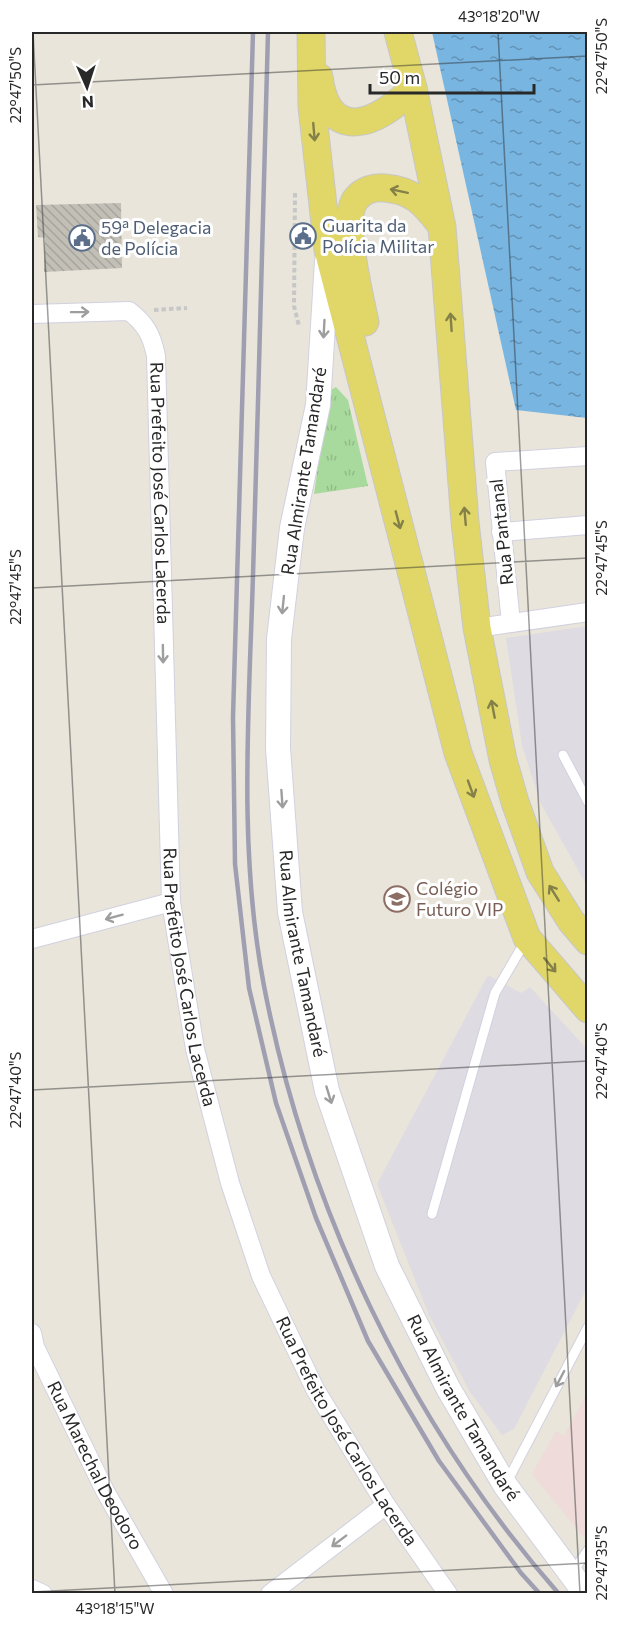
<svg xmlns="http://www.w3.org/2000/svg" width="619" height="1625" viewBox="0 0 619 1625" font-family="Commissioner,sans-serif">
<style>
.industrial{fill:#dedbe2}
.medical{fill:#efdbd9}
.grass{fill:url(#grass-tufts)}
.water{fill:url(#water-ripples)}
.building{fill:url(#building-back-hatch)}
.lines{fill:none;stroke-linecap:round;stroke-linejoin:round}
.lane-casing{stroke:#d1d1e0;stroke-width:11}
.street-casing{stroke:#d1d1e0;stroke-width:20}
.secondary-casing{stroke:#d1d1e0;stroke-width:26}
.primary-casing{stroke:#c7c7c7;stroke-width:29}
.path{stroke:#c7c7c7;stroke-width:4;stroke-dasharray:4.5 3;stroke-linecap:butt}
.lane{stroke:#fff;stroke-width:9}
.street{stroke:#fff;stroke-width:18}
.secondary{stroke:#fff;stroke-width:24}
.primary{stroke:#e1d768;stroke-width:27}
.rail{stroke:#9f9fb1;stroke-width:4.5}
.oneway{stroke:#848048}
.oneway2{stroke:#9e9e9e}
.ticks{fill:none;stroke:#282828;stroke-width:1.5;stroke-opacity:0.45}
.labels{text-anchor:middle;stroke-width:6;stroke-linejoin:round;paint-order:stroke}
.service-label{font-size:18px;fill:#4e5e75;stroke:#fff;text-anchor:start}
.street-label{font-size:18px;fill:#282828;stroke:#fff}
.education-label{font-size:18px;fill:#785e54;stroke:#fff;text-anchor:start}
.neatline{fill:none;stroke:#282828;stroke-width:2}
.ticks-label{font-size:15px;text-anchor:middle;fill:#282828}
</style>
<defs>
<pattern id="grass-tufts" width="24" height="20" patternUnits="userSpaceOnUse" patternTransform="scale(1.5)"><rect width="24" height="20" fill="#a9da9d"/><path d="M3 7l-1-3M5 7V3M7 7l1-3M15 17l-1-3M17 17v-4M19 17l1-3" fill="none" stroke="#91bb87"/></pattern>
<pattern id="water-ripples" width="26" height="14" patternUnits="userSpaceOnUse" patternTransform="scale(1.5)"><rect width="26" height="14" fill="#78b5e1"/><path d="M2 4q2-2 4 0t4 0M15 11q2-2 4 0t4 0" fill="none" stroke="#6293b6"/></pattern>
<pattern id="building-back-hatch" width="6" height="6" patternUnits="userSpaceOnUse" patternTransform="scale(1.5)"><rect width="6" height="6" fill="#c2bfb7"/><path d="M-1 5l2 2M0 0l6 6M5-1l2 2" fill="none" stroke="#a7a49d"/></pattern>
</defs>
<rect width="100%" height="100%" fill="#e9e5db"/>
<g class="industrial">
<path d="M587 626V886L540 802 522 745 506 638Z"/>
<path d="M488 975 521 993 530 987 587 1049V1288L514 1429 502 1435 470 1392 429 1315 377 1184Z"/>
</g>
<path class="medical" d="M587 1393 588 1541H587L532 1474 556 1431 564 1436Z"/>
<path class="grass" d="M336 387 348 400 368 486 314 494 328 398 331 390Z"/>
<path class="water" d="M432 32H587V418L516 410Z"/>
<path class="building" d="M121 203 122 268 44 272 45 238 38 237 36 205Z"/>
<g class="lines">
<g class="lane-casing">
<g id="lane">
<path d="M563 755 588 802"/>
<path d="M432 1214 495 993 526 940"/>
<path d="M507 1482 588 1327"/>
<path d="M572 1573 588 1550"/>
</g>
</g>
<g class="street-casing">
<g id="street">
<path id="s1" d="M32 314 129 311C146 324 152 336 156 356L171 902 195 1049 230 1183 261 1276 315 1389 386 1505 448 1594"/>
<path d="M501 532 588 525"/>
<path d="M511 623 495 462 588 456"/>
<path d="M477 628 588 612"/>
<path d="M32 939 171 902"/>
<path id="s2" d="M32 1333 35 1347 105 1491 164 1594"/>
<path d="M32 1589 43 1594"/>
<path d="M270 1594 386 1505"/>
</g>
</g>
<g class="secondary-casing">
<g id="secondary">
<path id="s3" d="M327 261 318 405 292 528 279 639 278 748 290 912 327 1091 387 1266 448 1388 505 1485 586 1594"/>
</g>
</g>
<g class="primary-casing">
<g id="primary">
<path d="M311 32 312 107 328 250 458 753 527 938 588 1009"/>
<path d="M398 32 413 88 442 227 465 522 477 628 503 760 515 802 540 872 571 921 588 941"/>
<path d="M319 77C328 146 379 124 413 88"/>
<path d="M365 322C360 298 340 218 356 199 363 190 374 187 385 188 412 190 424 203 440 224"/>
</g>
</g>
<g class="path">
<path d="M295 193 294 306 299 326"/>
<path d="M154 310 187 308"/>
</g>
<use href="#lane" class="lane"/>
<use href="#street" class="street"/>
<use href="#secondary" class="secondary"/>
<use href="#primary" class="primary"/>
<g class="rail">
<path d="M253 32 233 717 235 864 249 988 276 1103 316 1218 368 1341 439 1461 521 1573 540 1594"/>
<path d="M268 32C264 213 258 394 253 575 249 711 238 851 264 986 307 1208 409 1423 559 1594"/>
</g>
</g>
<defs><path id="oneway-shaft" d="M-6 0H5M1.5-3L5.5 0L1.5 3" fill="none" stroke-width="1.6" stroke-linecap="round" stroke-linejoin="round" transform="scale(1.5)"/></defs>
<g class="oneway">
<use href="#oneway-shaft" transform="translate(314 132) rotate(85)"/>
<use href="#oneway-shaft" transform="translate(399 191) rotate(-168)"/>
<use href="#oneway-shaft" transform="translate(451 322) rotate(-94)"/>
<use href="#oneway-shaft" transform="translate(465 516) rotate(-95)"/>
<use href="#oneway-shaft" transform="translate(398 520) rotate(75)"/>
<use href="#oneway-shaft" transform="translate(493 709) rotate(-101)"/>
<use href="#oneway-shaft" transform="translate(471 789) rotate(70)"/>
<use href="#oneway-shaft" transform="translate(554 893) rotate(-122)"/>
<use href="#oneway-shaft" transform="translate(550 965) rotate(50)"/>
</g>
<g class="oneway2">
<use href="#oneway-shaft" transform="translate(80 312) rotate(-1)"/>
<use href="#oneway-shaft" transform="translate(324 329) rotate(93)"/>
<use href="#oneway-shaft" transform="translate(283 605) rotate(96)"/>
<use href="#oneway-shaft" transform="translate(163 654) rotate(89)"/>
<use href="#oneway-shaft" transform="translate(282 799) rotate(86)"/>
<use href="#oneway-shaft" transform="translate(114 917) rotate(165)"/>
<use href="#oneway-shaft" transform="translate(329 1095) rotate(73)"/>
<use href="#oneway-shaft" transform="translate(560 1379) rotate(118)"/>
<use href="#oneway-shaft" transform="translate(339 1541) rotate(143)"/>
</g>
<path class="ticks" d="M33 32 115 1594M498 32 580 1594M32 85 588 56M32 588 588 558M32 1090 588 1061M32 1592 588 1563"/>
<defs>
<g id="civic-ring" transform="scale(1.35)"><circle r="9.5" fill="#fff" stroke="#5c6f8a" stroke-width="1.5"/><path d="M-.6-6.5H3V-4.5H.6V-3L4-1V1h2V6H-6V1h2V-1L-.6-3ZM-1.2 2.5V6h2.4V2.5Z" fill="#5c6f8a"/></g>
<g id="school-ring" transform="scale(1.35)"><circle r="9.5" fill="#fff" stroke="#8d6e63" stroke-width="1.5"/><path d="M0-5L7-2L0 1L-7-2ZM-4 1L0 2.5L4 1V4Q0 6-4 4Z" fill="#8d6e63"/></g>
</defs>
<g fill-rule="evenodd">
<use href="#civic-ring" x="303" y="236"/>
<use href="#civic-ring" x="82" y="238"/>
<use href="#school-ring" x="397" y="899"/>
</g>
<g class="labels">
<g class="service-label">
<text x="322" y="232">Guarita da<tspan x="322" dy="21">Polícia Militar</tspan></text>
<text x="101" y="234">59ª Delegacia<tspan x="101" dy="21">de Polícia</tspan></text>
</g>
<g class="street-label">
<text transform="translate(304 471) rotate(-81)" y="6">Rua Almirante Tamandaré</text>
<text dy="6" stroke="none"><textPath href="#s1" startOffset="288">Rua Prefeito José Carlos Lacerda</textPath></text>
<text transform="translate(502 532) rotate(-96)" y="6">Rua Pantanal</text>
<text dy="6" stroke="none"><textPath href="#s3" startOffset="698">Rua Almirante Tamandaré</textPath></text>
<text dy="6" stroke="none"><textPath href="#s1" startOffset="774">Rua Prefeito José Carlos Lacerda</textPath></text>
<text dy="6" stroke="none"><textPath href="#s3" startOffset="1184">Rua Almirante Tamandaré</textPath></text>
<text dy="6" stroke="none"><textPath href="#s1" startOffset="1260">Rua Prefeito José Carlos Lacerda</textPath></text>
<text dy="6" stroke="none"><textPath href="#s2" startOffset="147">Rua Marechal Deodoro</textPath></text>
</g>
<g class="education-label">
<text x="416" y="895">Colégio<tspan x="416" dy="21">Futuro VIP</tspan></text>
</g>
</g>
<rect width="619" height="1625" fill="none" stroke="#ffffff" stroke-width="66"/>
<g transform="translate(87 87) rotate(177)" stroke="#ffffff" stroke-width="4.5" paint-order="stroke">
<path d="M0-4.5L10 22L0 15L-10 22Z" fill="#282828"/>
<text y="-9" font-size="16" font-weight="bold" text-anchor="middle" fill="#282828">N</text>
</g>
<path d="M370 84v9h164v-9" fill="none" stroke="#282828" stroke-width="3"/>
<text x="379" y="84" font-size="18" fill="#282828" stroke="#ffffff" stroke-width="4.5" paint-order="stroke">50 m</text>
<rect x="33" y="33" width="553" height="1559" class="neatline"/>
<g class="ticks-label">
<text x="499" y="22">43°18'20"W</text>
<text transform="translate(602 56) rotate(-90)" y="5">22°47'50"S</text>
<text transform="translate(16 85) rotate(-90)" y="5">22°47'50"S</text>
<text transform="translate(602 558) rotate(-90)" y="5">22°47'45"S</text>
<text transform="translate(16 587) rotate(-90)" y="5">22°47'45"S</text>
<text transform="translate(602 1061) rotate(-90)" y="5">22°47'40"S</text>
<text transform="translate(16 1090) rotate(-90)" y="5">22°47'40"S</text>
<text transform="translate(602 1563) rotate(-90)" y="5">22°47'35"S</text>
<text x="115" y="1614">43°18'15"W</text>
</g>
</svg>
